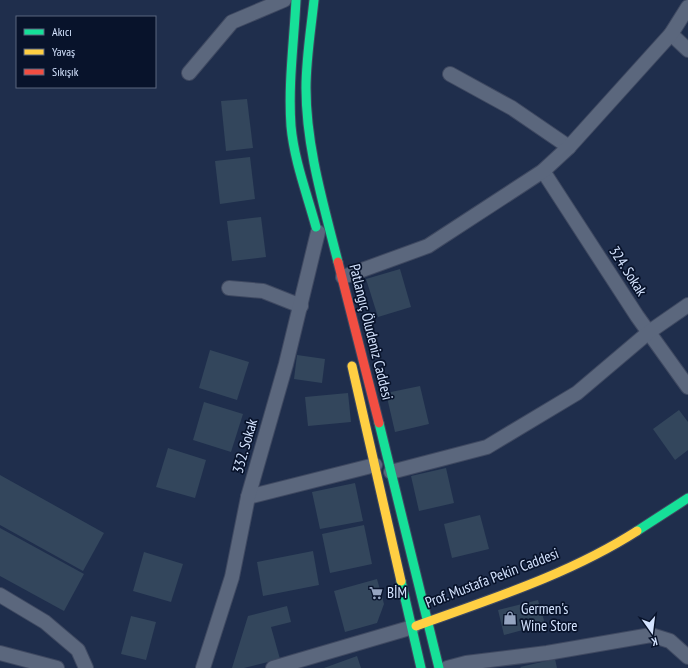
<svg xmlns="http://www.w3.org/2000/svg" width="688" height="668" viewBox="0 0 688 668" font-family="'PT Sans Narrow',sans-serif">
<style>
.building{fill:#33465c}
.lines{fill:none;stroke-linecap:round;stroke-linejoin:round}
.street-casing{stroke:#3f4961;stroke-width:16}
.fast-casing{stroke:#3f4961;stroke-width:11}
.slow-casing{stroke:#3f4961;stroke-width:11}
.jam-casing{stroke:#3f4961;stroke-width:11}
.street{stroke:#5b677d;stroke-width:14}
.fast{stroke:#16e098;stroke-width:9}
.slow{stroke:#ffcf43;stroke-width:9}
.jam{stroke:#f24e42;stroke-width:9}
.labels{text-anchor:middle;stroke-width:3.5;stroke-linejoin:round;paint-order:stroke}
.street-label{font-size:15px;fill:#d4e3fe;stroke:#08132b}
.poi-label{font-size:15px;fill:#d4e3fe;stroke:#08132b;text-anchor:start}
</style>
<rect width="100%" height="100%" fill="#1f2e4c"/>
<g class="building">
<path d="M247 99 253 148 226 151 221 101Z"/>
<path d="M250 157 255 199 220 204 215 161Z"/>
<path d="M261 217 266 257 232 261 227 221Z"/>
<path d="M400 269 411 307 378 317 366 279Z"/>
<path d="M210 350 249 362 237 400 199 388Z"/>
<path d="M297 355 325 359 322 383 294 379Z"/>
<path d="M420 386 429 424 395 432 386 393Z"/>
<path d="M348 393 351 422 308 426 305 397Z"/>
<path d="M204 402 243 414 231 452 193 440Z"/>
<path d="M679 410 688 422V450L675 460 653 429Z"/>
<path d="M168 448 206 460 195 498 156 487Z"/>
<path d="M446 468 454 503 419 511 411 476Z"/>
<path d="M0 475 104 533 83 571 0 525Z"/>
<path d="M355 483 363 521 320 529 312 492Z"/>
<path d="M480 515 489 549 452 558 444 524Z"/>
<path d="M364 525 372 564 330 573 322 534Z"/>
<path d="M0 528 84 574 64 611 0 576Z"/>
<path d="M313 551 319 585 263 596 257 562Z"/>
<path d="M144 552 183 564 171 602 133 591Z"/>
<path d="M377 579 384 604 377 623 345 632 334 591Z"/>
<path d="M538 600 545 624 504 635 498 610Z"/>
<path d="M287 606 291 622 271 627 280 659 244 668H232L248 616Z"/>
<path d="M131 616 156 622 146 660 121 654Z"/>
<path d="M357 656 361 668H324Z"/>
<path d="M555 659 557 668H521L520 667Z"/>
</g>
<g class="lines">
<g class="street-casing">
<g id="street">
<path d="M671 34 688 50"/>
<path d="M189 73 232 22 284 0"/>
<path d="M450 74 512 108 569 147"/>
<path d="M543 171 637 316 688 387"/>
<path d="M343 277 428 246 543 171 569 147 671 34 688 7"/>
<path d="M229 288 263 291 301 306"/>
<path d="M391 472 487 447 577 393 649 332 688 305"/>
<path d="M248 497 375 465"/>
<path d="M0 595 45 622 78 650 86 668"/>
<path d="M0 653 57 668"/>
<path d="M203 668 232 577 248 497 286 364 318 232"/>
<path d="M273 668 413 627"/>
<path d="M447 668 466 663 547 653 651 635 670 641 688 657"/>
</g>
</g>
<g class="fast-casing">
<g id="fast">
<path d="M296 0C294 42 288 84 291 126 294 160 307 194 316 227"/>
<path d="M314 0C311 29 306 59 306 88 306 147 324 206 338 262"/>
<path d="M379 423 439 668"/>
<path d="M637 531 688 498"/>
<path d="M401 581 421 668"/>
</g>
</g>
<g class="slow-casing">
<g id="slow">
<path d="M352 366 401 581"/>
<path d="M416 626C491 599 570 574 637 531"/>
</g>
</g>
<g class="jam-casing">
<path id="jam" d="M338 262 379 423"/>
</g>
<use href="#street" class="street"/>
<use href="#fast" class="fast"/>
<use href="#slow" class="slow"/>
<use href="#jam" class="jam"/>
</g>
<defs>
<g id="supermarket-bare" transform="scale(1.08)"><path d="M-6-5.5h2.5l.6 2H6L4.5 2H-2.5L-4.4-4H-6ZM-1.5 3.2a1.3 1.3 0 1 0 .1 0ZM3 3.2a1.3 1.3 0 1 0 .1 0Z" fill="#95a4c0" stroke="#08132b" stroke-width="2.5" paint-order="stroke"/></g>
<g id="shop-bare" transform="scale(1.08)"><path d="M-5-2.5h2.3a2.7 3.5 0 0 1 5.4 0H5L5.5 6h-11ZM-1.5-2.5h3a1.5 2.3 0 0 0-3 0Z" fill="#95a4c0" stroke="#08132b" stroke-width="2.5" paint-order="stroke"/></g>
</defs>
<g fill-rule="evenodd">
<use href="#supermarket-bare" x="376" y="593"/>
<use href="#shop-bare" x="510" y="618"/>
</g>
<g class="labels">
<g class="street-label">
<text transform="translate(628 271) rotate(57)" y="5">324. Sokak</text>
<text transform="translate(371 332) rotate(76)" y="5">Patlangıç Öludeniz Caddesi</text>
<text transform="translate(245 446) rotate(-74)" y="5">332. Sokak</text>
<text transform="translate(492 578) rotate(-21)" y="5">Prof. Mustafa Pekin Caddesi</text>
</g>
<g class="poi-label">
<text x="387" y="598">BİM</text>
<text x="521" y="614">Germen's<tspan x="521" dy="17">Wine Store</tspan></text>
</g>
</g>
<rect x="16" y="16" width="140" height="72" fill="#08132b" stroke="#5a667f"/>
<rect x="24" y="29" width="20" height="6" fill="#16e098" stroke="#5a667f"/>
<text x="52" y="36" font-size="12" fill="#d4e3fe">Akıcı</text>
<rect x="24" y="49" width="20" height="6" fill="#ffcf43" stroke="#5a667f"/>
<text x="52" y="56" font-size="12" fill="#d4e3fe">Yavaş</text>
<rect x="24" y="69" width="20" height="6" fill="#f24e42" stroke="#5a667f"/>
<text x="52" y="76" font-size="12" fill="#d4e3fe">Sıkışık</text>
<g transform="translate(652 632) rotate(166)" stroke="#08132b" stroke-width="3" paint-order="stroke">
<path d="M0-3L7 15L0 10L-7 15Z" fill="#d4e3fe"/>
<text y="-6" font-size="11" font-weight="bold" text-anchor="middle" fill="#d4e3fe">K</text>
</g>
</svg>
